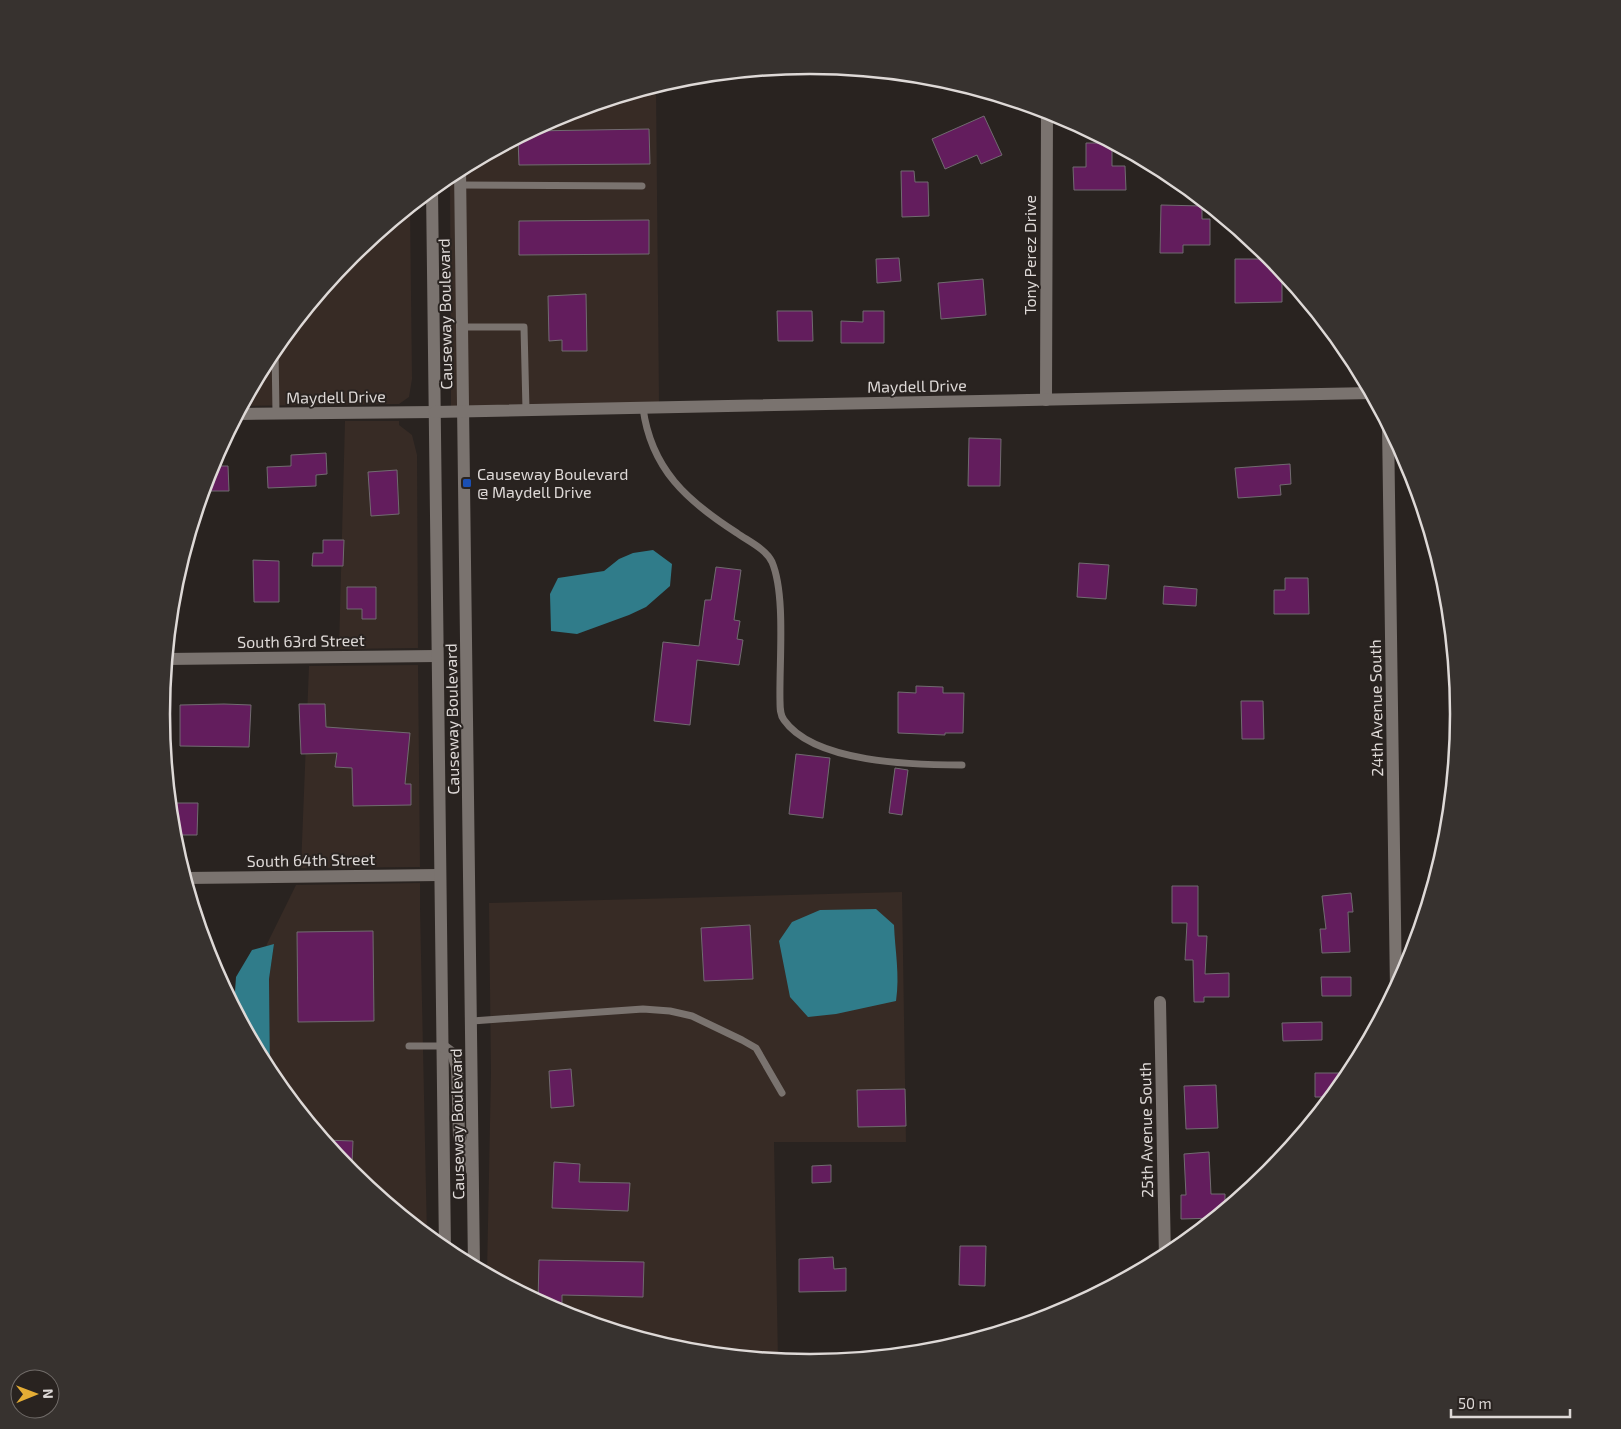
<svg xmlns="http://www.w3.org/2000/svg" width="1621" height="1429" viewBox="0 0 1621 1429" font-family="'Exo 2',sans-serif">
<style>
.built{fill:#372b25}
.water{fill:#307c8a}
.building{fill:#631d5d;stroke:#716b70}
.lines{fill:none;stroke-linecap:round;stroke-linejoin:round}
.lane{stroke:#7a736f;stroke-width:7}
.street{stroke:#7a736f;stroke-width:12}
.secondary{stroke:#7a736f;stroke-width:12}
.transit-dot{fill:#1a4fb4;stroke:#292320;stroke-width:2}
.labels{text-anchor:middle;stroke-width:4;stroke-linejoin:round;paint-order:stroke}
.street-label{font-size:16px;fill:#ded9d7;stroke:#292320}
.poi-label{font-size:16px;fill:#ded9d7;stroke:#292320;text-anchor:start}
.rim{fill:none;stroke:#ded9d7;stroke-width:2.5}
</style>
<rect width="100%" height="100%" fill="#292320"/>
<g class="built">
<path d="M656 86 659 403 451 407 450 174 562 114Z"/>
<path d="M410 207 412 379 409 397 399 404 242 406 271 353 351 255Z"/>
<path d="M345 421H399V425L412 435 417 455 418 648 339 649Z"/>
<path d="M418 665 420 867 301 868 309 666Z"/>
<path d="M420 883V908L427 1236 351 1174 270 1075 269 979 274 945 266 946 296 885Z"/>
<path d="M902 892 906 1142H774L778 1361 684 1351 562 1314 487 1274 491 1073 489 903Z"/>
</g>
<g class="water">
<path d="M653 550 672 564 670 586 646 607 629 615 577 634 551 631 550 594 558 578 604 571 619 559 633 553Z"/>
<path d="M876 909 894 925C895 951 900 975 896 1001L836 1014 808 1017 790 997 779 941 792 922 820 910Z"/>
<path d="M274 944 269 979 270 1075 234 1006 236 977 252 950Z"/>
</g>
<g class="building">
<path d="M984 116 1002 155 981 164 977 155 945 169 932 139Z"/>
<path d="M649 129 650 164 519 165 518 138 531 131Z"/>
<path d="M1086 143H1112V166H1125L1126 190H1074L1073 167H1086Z"/>
<path d="M901 171H914L915 182H928L929 216 902 217Z"/>
<path d="M1161 205 1202 206V219H1210V245H1183V253H1160Z"/>
<path d="M649 220V254L519 255V221Z"/>
<path d="M899 258 901 281 877 283 876 259Z"/>
<path d="M1235 259H1273L1282 270V302L1235 303Z"/>
<path d="M983 279 986 315 941 319 938 283Z"/>
<path d="M586 294 587 351H562V340L549 341 548 296Z"/>
<path d="M777 311H812L813 341H778Z"/>
<path d="M863 311H884V343H841V321L863 322Z"/>
<path d="M969 438 1001 439 1000 486H968Z"/>
<path d="M326 453 327 474 316 475V486L268 488 267 467 291 466V455Z"/>
<path d="M1290 464 1291 484 1280 485 1281 495 1238 498 1235 468Z"/>
<path d="M210 466H228L229 491H203Z"/>
<path d="M397 470 399 514 371 516 368 472Z"/>
<path d="M323 540H344L343 566H312L313 553H323Z"/>
<path d="M253 560 279 561V602H254Z"/>
<path d="M1079 563 1109 565 1106 599 1077 597Z"/>
<path d="M716 567 741 570 734 620 740 621 737 639 743 640 739 665 697 660 690 725 654 721 663 642 699 646 705 600H711Z"/>
<path d="M1285 578H1308L1309 614H1274V590H1285Z"/>
<path d="M1164 586 1197 589 1196 606 1163 604Z"/>
<path d="M347 587H376V619H362V609H347Z"/>
<path d="M916 686 943 687V693H964L963 733H945V735L898 733V692L916 693Z"/>
<path d="M1241 701H1263L1264 739H1242Z"/>
<path d="M224 704 251 705 249 747 180 746V705Z"/>
<path d="M299 704H325L326 727 410 733 405 784H411V805L353 806 352 768 335 767 337 753 301 754Z"/>
<path d="M796 754 830 758 823 818 789 814Z"/>
<path d="M895 768 908 770 902 815 889 813Z"/>
<path d="M170 803H198L197 835H173Z"/>
<path d="M1172 886H1198V936H1207L1205 974 1229 973V997H1204V1002H1194L1193 960H1185L1187 923H1172Z"/>
<path d="M1351 893 1353 912H1348L1350 952 1322 953 1320 929H1326L1322 896Z"/>
<path d="M750 925 753 979 704 981 701 928Z"/>
<path d="M373 931 374 1021 298 1022 297 932Z"/>
<path d="M1321 977H1351V996H1322Z"/>
<path d="M1322 1022V1040L1283 1041 1282 1023Z"/>
<path d="M571 1069 574 1106 551 1108 549 1071Z"/>
<path d="M1315 1073H1352L1333 1097H1315Z"/>
<path d="M1216 1085 1218 1128 1186 1129 1184 1086Z"/>
<path d="M905 1089 906 1126 858 1127 857 1090Z"/>
<path d="M324 1140 353 1141 352 1164 343 1163Z"/>
<path d="M1209 1152 1211 1194H1225V1210L1216 1218 1181 1219V1195H1186L1184 1154Z"/>
<path d="M554 1162 580 1164 579 1182 630 1183 628 1211 552 1208Z"/>
<path d="M831 1165V1182L812 1183V1166Z"/>
<path d="M960 1246H986L985 1286 959 1285Z"/>
<path d="M833 1257 834 1269 846 1268V1291L799 1292V1259Z"/>
<path d="M539 1260 644 1262 643 1297 562 1295V1306H546L538 1302Z"/>
</g>
<g class="lines">
<g class="lane">
<path d="M460 185 642 186"/>
<path d="M461 327H524L526 410"/>
<path d="M275 348 276 414"/>
<path d="M643 408C651 469 687 501 737 533 748 541 766 549 772 562 786 595 779 663 780 701 780 708 780 715 784 720 814 763 914 765 962 765"/>
<path d="M472 1021 643 1009 670 1011 692 1016 742 1040 756 1048 782 1093"/>
<path d="M409 1046H442"/>
</g>
<g class="street">
<path d="M1046 400 1047 111"/>
<path d="M238 414 435 412"/>
<path d="M1388 424 1396 991"/>
<path d="M166 659 437 656"/>
<path d="M185 878 439 875"/>
<path d="M1160 1002 1165 1258"/>
</g>
<g class="secondary">
<path d="M460 169 474 1268"/>
<path d="M432 189 445 1251"/>
<path d="M435 412 1372 393"/>
<path d="M442 1046 453 1054 457 1067 459 1136 472 1171"/>
</g>
</g>
<rect class="transit-dot" x="462" y="478" width="10" height="10" rx="2.5"/>
<g class="labels">
<g class="street-label">
<text transform="translate(1030 255) rotate(-90)" y="6">Tony Perez Drive</text>
<text transform="translate(445 314) rotate(-91)" y="6">Causeway Boulevard</text>
<text transform="translate(917 386) rotate(-1)" y="6">Maydell Drive</text>
<text transform="translate(336 397) rotate(-1)" y="6">Maydell Drive</text>
<text transform="translate(301 641) rotate(-1)" y="6">South 63rd Street</text>
<text transform="translate(1376 708) rotate(-91)" y="6">24th Avenue South</text>
<text transform="translate(452 719) rotate(-91)" y="6">Causeway Boulevard</text>
<text transform="translate(311 860) rotate(-1)" y="6">South 64th Street</text>
<text transform="translate(457 1124) rotate(-91)" y="6">Causeway Boulevard</text>
<text transform="translate(1146 1130) rotate(-91)" y="6">25th Avenue South</text>
</g>
<g class="poi-label">
<text x="477" y="480">Causeway Boulevard<tspan x="477" dy="18">@ Maydell Drive</tspan></text>
</g>
</g>
<path d="M0 0H1621V1429H0ZM170 714a640 640 0 1 1 1280 0a640 640 0 1 1-1280 0Z" fill="#37322f" fill-rule="evenodd"/>
<path class="rim" d="M170 714a640 640 0 1 1 1280 0a640 640 0 1 1-1280 0Z"/>
<g transform="translate(35 1394) rotate(89)"><circle r="24" fill="#292320" stroke="#716c69"/>
<path d="M0-4L9 19L0 12L-9 19Z" fill="#e5ad35"/>
<text y="-8" font-size="14" font-weight="bold" text-anchor="middle" fill="#ded9d7">N</text>
</g>
<path d="M1451 1409v8h119v-8" fill="none" stroke="#ded9d7" stroke-width="2.5"/>
<text x="1458" y="1409" font-size="15" fill="#ded9d7" stroke="#292320" stroke-width="4" paint-order="stroke">50 m</text>
</svg>
